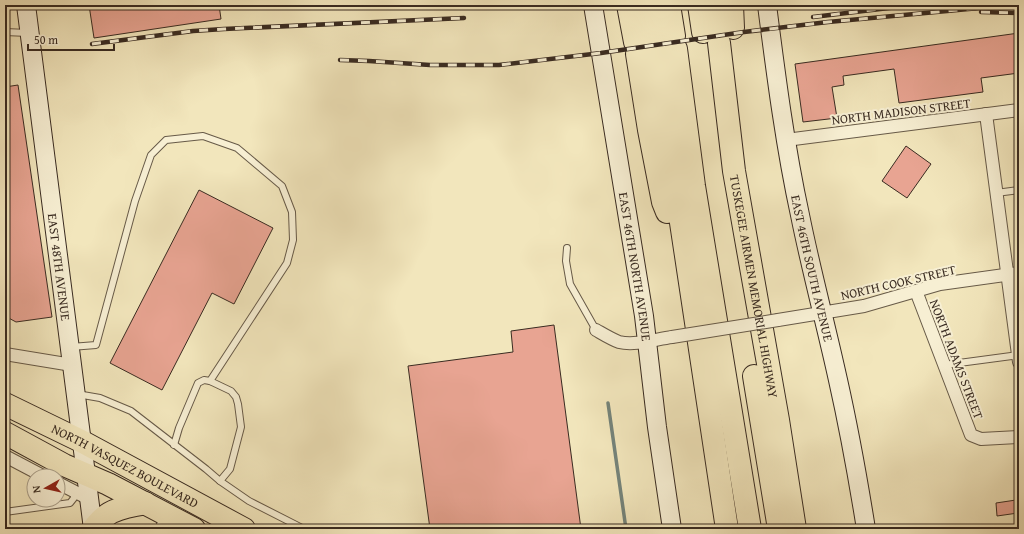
<svg xmlns="http://www.w3.org/2000/svg" width="1024" height="534" viewBox="0 0 1024 534" font-family="'Gentium Book Plus',serif">
<style>
.lines{fill:none;stroke-linecap:round;stroke-linejoin:round}
.stream{stroke:#74837a;stroke-width:3.5}
.building{fill:#e8a492;stroke:#392b21}
.lane-casing{stroke:#675a48;stroke-width:8}
.street-casing{stroke:#675a48;stroke-width:14}
.secondary-casing{stroke:#392b21;stroke-width:20}
.highway-casing{stroke:#392b21;stroke-width:24}
.lane{stroke:#f7efd3;stroke-width:6}
.street{stroke:#f7efd3;stroke-width:12}
.secondary{stroke:#f7efd3;stroke-width:18}
.highway{stroke:#f2e6bc;stroke-width:22}
.rail-casing{stroke:#392b21;stroke-width:4.5}
.rail{stroke:#f7efd3;stroke-width:3;stroke-dasharray:9;stroke-linecap:butt}
.street-bridge-casing{stroke:#675a48;stroke-width:14;stroke-linecap:butt}
.street-bridge{stroke:#f7efd3;stroke-width:12}
.labels{text-anchor:middle;stroke-width:4;stroke-linejoin:round;paint-order:stroke}
.street-label{font-size:13px;fill:#392b21;stroke:#f7efd3}
</style>
<rect width="100%" height="100%" fill="#f2e6bc"/>
<filter id="stains"><feTurbulence type="fractalNoise" baseFrequency=".005" numOctaves="4"/><feColorMatrix values="0 0 0 0 .2 0 0 0 0 .09 0 0 0 0 .02 0 0 0 .5 -.17"/></filter>
<radialGradient id="worn" r=".72"><stop offset=".6" stop-color="#630" stop-opacity="0"/><stop offset="1" stop-color="#630" stop-opacity=".3"/></radialGradient>
<g class="lines">
<path class="stream" d="M608 403 626 529"/>
</g>
<g class="building">
<path d="M89 5H219L221 19 94 38Z"/>
<path d="M1019 33V73L981 78 983 92 899 103 894 69 843 76 844 85 832 87 837 118 803 122 795 64Z"/>
<path d="M18 85 52 317 16 322 5 316V87Z"/>
<path d="M906 146 931 164 907 198 882 181Z"/>
<path d="M199 190 273 228 234 304 212 293 162 390 110 363Z"/>
<path d="M554 325 581 529H558V528L549 529H430L408 366 513 352 511 331Z"/>
<path d="M1016 500 1018 513 997 516 996 503Z"/>
</g>
<g class="lines">
<g class="lane-casing">
<g id="lane">
<path d="M5 32 28 33"/>
<path d="M996 193 1019 190"/>
<path d="M567 248 566 261 570 284 596 330"/>
<path d="M71 347 96 345 135 201 151 155 166 140 203 136 237 148 282 186 292 212 293 240 287 263 210 381"/>
<path d="M944 365 1019 355"/>
<path d="M77 394 100 398 131 411 206 469 220 481 249 501 304 529"/>
<path d="M174 445 179 428 198 383 204 380 210 381 231 391 236 397 238 404 241 427 230 469 220 481"/>
<path d="M5 512 70 503 74 498V492"/>
<path d="M158 529 163 518"/>
</g>
</g>
<g class="street-casing">
<g id="street">
<path d="M986 114 1019 362"/>
<path d="M786 140 1019 110"/>
<path d="M916 291 971 435 981 439 1019 437"/>
<path d="M778 320 864 306 940 284 1019 273"/>
<path d="M596 330C603 334 611 339 619 342 635 346 656 339 672 337"/>
<path d="M5 354 72 365"/>
<path d="M5 456 43 476"/>
<path d="M58 483 89 499"/>
</g>
</g>
<g class="secondary-casing">
<g id="secondary">
<path id="s1" d="M26 5 93 529"/>
<path id="s2" d="M593 5 644 316 657 427 672 529"/>
<path id="s3" d="M767 5C776 75 785 146 800 215 811 270 826 325 838 380 849 429 858 479 866 529"/>
</g>
</g>
<g class="highway-casing">
<g id="highway">
<path d="M628 5 635 42"/>
<path d="M650 5 654 39"/>
<path d="M669 5 674 36"/>
<path d="M699 5 703 32"/>
<path d="M715 5 718 30"/>
<path d="M732 5 733 28"/>
<path id="s4" d="M719 43 734 171 778 420 795 529"/>
<path d="M676 49 694 186 750 529"/>
<path d="M656 51 665 116 727 529"/>
<path d="M637 54 649 130 663 202 667 212"/>
<path d="M754 376 779 529"/>
<path id="s5" d="M5 404 81 441 244 529"/>
<path d="M5 433 64 465 108 484 194 529"/>
<path d="M93 529C97 524 102 518 107 515 118 507 133 506 145 503"/>
</g>
</g>
<use href="#lane" class="lane"/>
<use href="#street" class="street"/>
<use href="#secondary" class="secondary"/>
<use href="#highway" class="highway"/>
<g class="rail-casing">
<g id="rail">
<path d="M981 12 1019 13"/>
<path d="M813 17 914 5"/>
<path d="M92 44 193 31 224 29 464 18"/>
<path d="M340 60 369 61 430 65H499L601 53 744 32 828 22 1012 5"/>
</g>
</g>
<use href="#rail" class="rail"/>
<g class="street-bridge-casing">
<path id="street-bridge" d="M672 337 778 320"/>
</g>
<use href="#street-bridge" class="street-bridge"/>
</g>
<g class="labels">
<g class="street-label">
<text transform="translate(901 111) rotate(-7)" y="5">NORTH MADISON STREET</text>
<text dy="5" stroke="none"><textPath href="#s1" startOffset="264">EAST 48TH AVENUE</textPath></text>
<text dy="5" stroke="none"><textPath href="#s2" startOffset="265">EAST 46TH NORTH AVENUE</textPath></text>
<text dy="5" stroke="none"><textPath href="#s3" startOffset="267">EAST 46TH SOUTH AVENUE</textPath></text>
<text transform="translate(898 282) rotate(-13)" y="5">NORTH COOK STREET</text>
<text dy="5" stroke="none"><textPath href="#s4" startOffset="246">TUSKEGEE AIRMEN MEMORIAL HIGHWAY</textPath></text>
<text transform="translate(957 359) rotate(69)" y="5">NORTH ADAMS STREET</text>
<text dy="5" stroke="none"><textPath href="#s5" startOffset="135">NORTH VASQUEZ BOULEVARD</textPath></text>
</g>
</g>
<rect width="1024" height="534" fill="none" stroke="#f2e6bc" stroke-width="20"/>
<rect x="6" y="6" width="1012" height="522" fill="none" stroke="#392b21" stroke-width="2"/>
<rect x="10" y="10" width="1004" height="514" fill="none" stroke="#392b21"/>
<g transform="translate(46 488) rotate(262)"><circle r="19" fill="#f7efd3" stroke="#aba18c"/>
<path d="M0-3L7 15L0 10L-7 15Z" fill="#8f2418"/>
<text y="-6" font-size="11" font-weight="bold" text-anchor="middle" fill="#392b21">N</text>
</g>
<path d="M28 44v6h86v-6" fill="none" stroke="#392b21" stroke-width="2"/>
<text x="34" y="44" font-size="12" fill="#392b21" stroke="#f7efd3" stroke-width="3" paint-order="stroke">50 m</text>
<rect width="100%" height="100%" filter="url(#stains)"/>
<rect width="100%" height="100%" fill="url(#worn)"/>
</svg>
